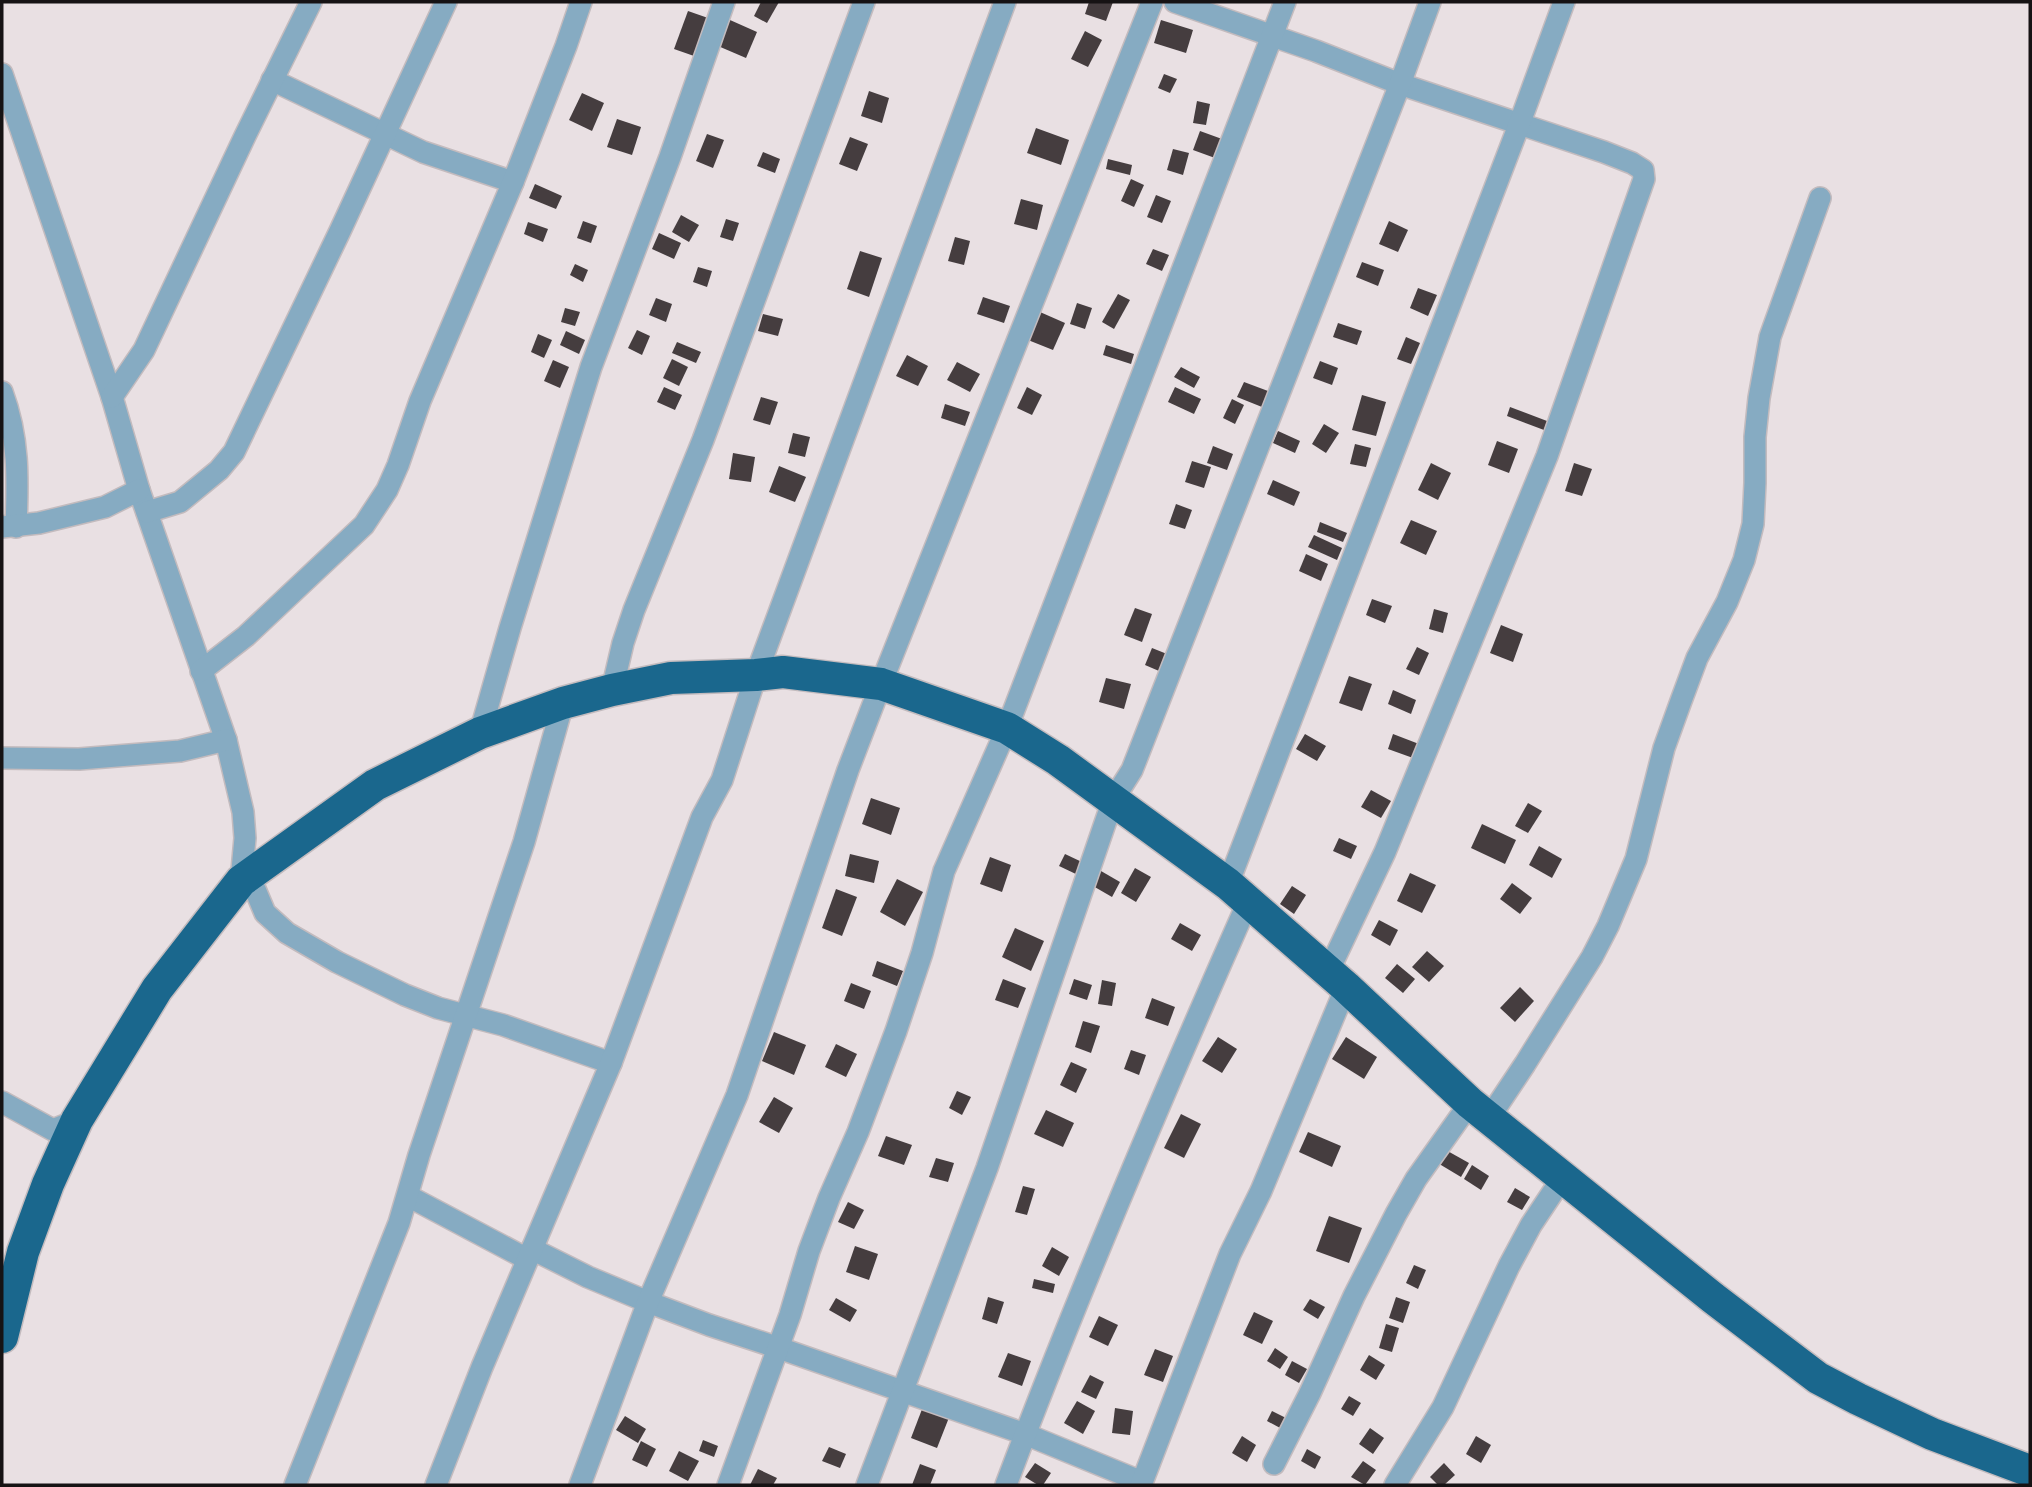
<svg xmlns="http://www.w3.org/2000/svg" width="2032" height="1487" viewBox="0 0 2032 1487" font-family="'Golos Text',sans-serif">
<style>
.building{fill:#453d3f}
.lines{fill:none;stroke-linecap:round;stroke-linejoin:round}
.minor-casing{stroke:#c3bbbe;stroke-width:24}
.highway-casing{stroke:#c3bbbe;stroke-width:35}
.minor{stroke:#86abc2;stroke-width:21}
.highway{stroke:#1a678d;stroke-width:32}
</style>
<rect width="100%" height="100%" fill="#e9e0e3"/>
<g class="building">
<path d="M761 2H779L767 23 754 16Z"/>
<path d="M1089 2H1113L1106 21 1085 14Z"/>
<path d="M688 11 708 18 694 56 674 49Z"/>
<path d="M730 20 757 32 746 58 718 46Z"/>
<path d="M1161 20 1193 30 1186 53 1154 43Z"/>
<path d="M1085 31 1102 40 1088 67 1071 59Z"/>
<path d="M1164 74 1177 79 1170 93 1158 88Z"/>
<path d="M869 91 889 98 882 123 861 116Z"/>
<path d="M582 93 604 103 592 131 569 120Z"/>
<path d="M1197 101 1210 104 1206 125 1193 123Z"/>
<path d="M617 119 641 127 632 155 607 147Z"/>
<path d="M1036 128 1069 140 1061 165 1027 153Z"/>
<path d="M1200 131 1222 139 1215 158 1193 150Z"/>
<path d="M707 134 724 140 713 168 696 161Z"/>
<path d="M850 137 868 144 857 171 839 164Z"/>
<path d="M1173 149 1189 153 1183 175 1167 170Z"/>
<path d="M763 152 780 159 775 173 757 166Z"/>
<path d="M1108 159 1132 165 1130 175 1106 169Z"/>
<path d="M1131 179 1144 185 1134 207 1121 201Z"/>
<path d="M535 184 562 196 556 209 529 198Z"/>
<path d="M1156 195 1171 201 1162 223 1147 217Z"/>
<path d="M1021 199 1043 205 1037 230 1014 224Z"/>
<path d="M681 215 699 225 689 242 672 232Z"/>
<path d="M726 219 739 223 733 241 720 237Z"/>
<path d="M583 221 597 226 591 243 577 238Z"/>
<path d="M1389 221 1408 230 1398 252 1379 244Z"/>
<path d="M528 222 548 229 543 242 524 234Z"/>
<path d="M659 233 681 243 674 259 652 249Z"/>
<path d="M955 237 970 241 964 265 948 261Z"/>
<path d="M1153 249 1169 255 1162 271 1146 264Z"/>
<path d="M860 251 882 258 869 297 847 289Z"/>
<path d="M1362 262 1384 270 1378 286 1356 277Z"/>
<path d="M575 264 588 270 583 282 570 275Z"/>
<path d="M698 267 712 271 707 287 693 282Z"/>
<path d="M1418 288 1437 295 1428 316 1410 308Z"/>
<path d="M1118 294 1130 300 1114 329 1102 322Z"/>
<path d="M983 297 1010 306 1004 323 977 314Z"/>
<path d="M656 298 672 304 666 322 649 315Z"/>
<path d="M1077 303 1092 308 1085 329 1070 324Z"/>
<path d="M565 308 580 312 575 326 561 322Z"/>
<path d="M1040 312 1065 323 1053 350 1028 340Z"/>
<path d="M763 314 783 319 778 336 758 331Z"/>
<path d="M1338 323 1362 331 1357 345 1333 337Z"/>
<path d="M637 330 650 336 642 355 628 348Z"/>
<path d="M566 331 585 340 579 354 560 345Z"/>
<path d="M538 334 552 340 544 358 531 352Z"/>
<path d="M1406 337 1420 343 1411 364 1397 359Z"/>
<path d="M677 342 701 352 696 363 672 353Z"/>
<path d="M1106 345 1134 354 1131 364 1103 355Z"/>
<path d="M907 355 928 366 918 386 896 376Z"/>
<path d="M672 359 688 367 679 386 663 378Z"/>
<path d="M553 360 569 367 560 388 544 381Z"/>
<path d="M1320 361 1338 368 1332 385 1313 378Z"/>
<path d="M957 362 980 374 970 392 947 380Z"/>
<path d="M1181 367 1200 377 1194 388 1174 377Z"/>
<path d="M1244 382 1273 393 1267 409 1237 397Z"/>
<path d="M664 387 682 395 675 410 657 402Z"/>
<path d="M1027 387 1042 395 1032 415 1017 408Z"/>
<path d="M1175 387 1201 399 1194 414 1168 402Z"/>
<path d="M1362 395 1386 402 1376 436 1352 430Z"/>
<path d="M761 397 778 402 770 425 753 420Z"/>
<path d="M1232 399 1244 405 1235 424 1223 418Z"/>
<path d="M945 404 970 412 965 426 941 418Z"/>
<path d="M1510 407 1547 421 1544 430 1507 416Z"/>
<path d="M1324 424 1339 433 1326 453 1312 444Z"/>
<path d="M1278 431 1300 441 1295 453 1273 443Z"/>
<path d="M793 433 810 437 805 457 788 453Z"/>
<path d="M1497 441 1518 449 1509 473 1488 465Z"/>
<path d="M1355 444 1371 448 1366 467 1350 464Z"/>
<path d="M1213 446 1233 454 1227 470 1207 463Z"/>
<path d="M733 453 755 457 751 482 729 479Z"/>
<path d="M1192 461 1211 467 1204 488 1185 482Z"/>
<path d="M1431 463 1451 473 1438 500 1418 490Z"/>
<path d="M1574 463 1592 469 1582 496 1565 491Z"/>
<path d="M779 466 806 477 795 502 769 492Z"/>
<path d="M1273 480 1300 492 1294 506 1267 494Z"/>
<path d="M1176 504 1192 510 1185 529 1169 524Z"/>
<path d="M1411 520 1437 531 1426 555 1400 543Z"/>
<path d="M1320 522 1347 533 1343 542 1317 532Z"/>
<path d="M1314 535 1342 548 1337 560 1308 547Z"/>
<path d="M1306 554 1328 564 1321 581 1299 571Z"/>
<path d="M1372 599 1392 606 1385 623 1366 615Z"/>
<path d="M1135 608 1152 614 1142 642 1124 635Z"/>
<path d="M1434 609 1448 613 1443 633 1429 629Z"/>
<path d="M1501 625 1523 634 1513 662 1490 653Z"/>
<path d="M1417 647 1429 653 1419 675 1406 669Z"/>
<path d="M1152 648 1167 654 1159 671 1145 665Z"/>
<path d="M1349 676 1372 684 1362 711 1339 703Z"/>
<path d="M1106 678 1131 684 1124 709 1099 702Z"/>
<path d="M1393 690 1416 700 1411 714 1388 704Z"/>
<path d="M1305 734 1326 746 1317 761 1296 749Z"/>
<path d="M1393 734 1419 744 1413 758 1388 749Z"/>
<path d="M1371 790 1391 801 1381 818 1361 807Z"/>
<path d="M871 798 900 808 891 835 862 824Z"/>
<path d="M1528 803 1542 811 1528 833 1515 826Z"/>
<path d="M1482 824 1516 840 1505 864 1471 848Z"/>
<path d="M1339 838 1357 846 1351 859 1333 851Z"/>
<path d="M1539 846 1562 859 1552 878 1529 865Z"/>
<path d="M850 854 879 861 874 883 845 876Z"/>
<path d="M1065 854 1084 863 1078 875 1059 866Z"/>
<path d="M990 857 1011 865 1002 892 980 884Z"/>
<path d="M1135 868 1151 877 1136 902 1121 893Z"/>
<path d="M1101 871 1120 882 1112 897 1093 886Z"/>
<path d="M1410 873 1436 885 1422 913 1397 901Z"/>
<path d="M897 879 923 892 905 926 880 912Z"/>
<path d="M1512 883 1532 898 1520 914 1500 899Z"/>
<path d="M1292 886 1306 895 1294 914 1280 904Z"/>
<path d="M836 889 857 897 842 936 822 928Z"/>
<path d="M1379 920 1398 930 1390 946 1371 935Z"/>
<path d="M1180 923 1201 935 1192 951 1171 939Z"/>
<path d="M1015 928 1044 941 1031 971 1002 957Z"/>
<path d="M1427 951 1444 966 1429 982 1412 967Z"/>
<path d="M877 961 903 971 897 986 872 976Z"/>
<path d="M1397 964 1415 979 1403 993 1385 978Z"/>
<path d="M1003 979 1026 988 1018 1008 995 1000Z"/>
<path d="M1074 979 1092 985 1087 1000 1069 994Z"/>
<path d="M1102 980 1116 983 1112 1006 1098 1004Z"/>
<path d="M851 983 871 991 864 1009 844 1001Z"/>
<path d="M1520 987 1534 1001 1515 1022 1500 1008Z"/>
<path d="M1152 998 1175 1007 1168 1026 1145 1018Z"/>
<path d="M1083 1021 1100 1026 1091 1053 1075 1047Z"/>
<path d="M774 1032 806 1045 794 1075 762 1061Z"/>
<path d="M1218 1037 1237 1049 1222 1073 1202 1061Z"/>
<path d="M1346 1037 1377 1057 1364 1079 1332 1059Z"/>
<path d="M836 1044 857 1054 846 1077 825 1067Z"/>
<path d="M1131 1050 1146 1055 1139 1075 1124 1069Z"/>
<path d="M1071 1062 1087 1069 1076 1093 1060 1085Z"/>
<path d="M957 1091 971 1097 962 1115 949 1108Z"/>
<path d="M774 1097 793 1108 779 1133 759 1122Z"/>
<path d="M1046 1110 1074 1123 1063 1147 1034 1134Z"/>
<path d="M1181 1114 1201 1124 1184 1158 1164 1148Z"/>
<path d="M1308 1132 1341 1146 1332 1167 1299 1152Z"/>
<path d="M886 1136 912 1145 904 1165 878 1156Z"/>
<path d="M1444 1149 1469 1163 1461 1177 1436 1162Z"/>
<path d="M936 1158 954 1163 948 1182 929 1177Z"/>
<path d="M1472 1165 1489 1176 1481 1190 1464 1179Z"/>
<path d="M1023 1186 1035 1189 1027 1215 1015 1212Z"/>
<path d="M1515 1188 1530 1197 1522 1210 1507 1202Z"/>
<path d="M848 1202 864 1210 854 1229 838 1222Z"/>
<path d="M1329 1216 1362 1228 1349 1263 1316 1251Z"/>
<path d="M855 1246 878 1254 869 1280 846 1272Z"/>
<path d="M1052 1247 1069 1257 1059 1276 1042 1266Z"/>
<path d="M1414 1265 1426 1270 1418 1289 1406 1283Z"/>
<path d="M1034 1279 1055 1284 1053 1293 1032 1288Z"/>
<path d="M988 1297 1004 1302 997 1324 982 1319Z"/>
<path d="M1396 1297 1410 1302 1403 1323 1389 1318Z"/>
<path d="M836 1298 857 1310 850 1322 829 1310Z"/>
<path d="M1310 1299 1325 1307 1318 1319 1303 1310Z"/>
<path d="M1254 1312 1273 1321 1262 1344 1243 1335Z"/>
<path d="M1099 1316 1118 1325 1108 1346 1089 1337Z"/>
<path d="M1386 1324 1399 1328 1392 1352 1379 1348Z"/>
<path d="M1275 1348 1288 1357 1280 1369 1267 1361Z"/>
<path d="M1155 1349 1173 1356 1163 1382 1144 1375Z"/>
<path d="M1008 1353 1031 1361 1022 1386 998 1377Z"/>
<path d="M1369 1355 1385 1365 1376 1380 1360 1370Z"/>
<path d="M1292 1361 1307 1369 1299 1383 1285 1375Z"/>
<path d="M1090 1375 1104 1382 1096 1399 1081 1392Z"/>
<path d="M1349 1396 1361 1403 1353 1416 1341 1409Z"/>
<path d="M1077 1401 1095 1411 1083 1434 1064 1423Z"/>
<path d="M924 1404 950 1415 937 1448 911 1438Z"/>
<path d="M1115 1408 1133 1411 1130 1435 1112 1433Z"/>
<path d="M1272 1411 1288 1419 1282 1429 1267 1421Z"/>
<path d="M625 1416 646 1429 638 1443 616 1430Z"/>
<path d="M1370 1428 1384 1438 1373 1454 1359 1444Z"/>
<path d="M1242 1436 1256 1445 1247 1462 1232 1453Z"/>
<path d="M1476 1436 1491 1445 1481 1463 1466 1454Z"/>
<path d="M703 1440 718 1446 714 1457 699 1451Z"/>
<path d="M641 1441 656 1449 647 1467 632 1460Z"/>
<path d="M829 1447 846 1454 840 1468 822 1461Z"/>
<path d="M1307 1449 1321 1457 1315 1469 1301 1461Z"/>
<path d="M679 1451 699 1461 688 1481 669 1471Z"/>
<path d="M1363 1461 1376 1470 1365 1485 1351 1477Z"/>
<path d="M1035 1463 1051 1473 1043 1485H1038L1025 1477Z"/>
<path d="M1444 1463 1455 1475 1444 1485H1438L1430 1477Z"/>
<path d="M920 1464 936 1470 930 1485H912Z"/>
<path d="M758 1469 777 1478 773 1485H750Z"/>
</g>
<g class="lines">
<g class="minor-casing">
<g id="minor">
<path d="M1175 2 1316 51 1400 84 1604 152 1632 163 1643 170 1644 179 1547 456 1385 852 1328 972"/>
<path d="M2 74 112 397 139 490 226 740 243 812 245 838 241 881"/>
<path d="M272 80 423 152 513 182"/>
<path d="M2 392C19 438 18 478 16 527"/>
<path d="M112 397 144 350 245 136 311 2"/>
<path d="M147 512 180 502 219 470 234 452 340 231 446 2"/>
<path d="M2 527 39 523 105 507 139 490"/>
<path d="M201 671 246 636 364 525 387 490 398 465 420 401 513 182 566 46 581 2"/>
<path d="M612 690 623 643 634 610 703 440 864 2"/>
<path d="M480 733 510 628 591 367 670 157 724 2"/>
<path d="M2 758 79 759 180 751 226 740"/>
<path d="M249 875 265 913 287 933 337 962 405 995 438 1008 503 1025 611 1063"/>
<path d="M1228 884 1519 125 1564 2"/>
<path d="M2 1102 53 1130 77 1120"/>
<path d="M1489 1118 1525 1064 1592 957 1608 926 1636 859 1664 748 1681 701 1697 658 1727 602 1744 560 1753 524 1755 483V437L1759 398 1770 337 1820 198"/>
<path d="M408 1196 527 1259"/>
<path d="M532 1249 588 1277 648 1302 709 1325 779 1348 1025 1434 1142 1482"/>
<path d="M1274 1464 1310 1393 1354 1296 1396 1214 1416 1179 1470 1103"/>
<path d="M295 1485 399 1223 419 1155 524 842 563 703"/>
<path d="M436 1485 482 1367 611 1063 702 817 722 780 756 675 1005 2"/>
<path d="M580 1485 648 1302 737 1095 848 770 881 684 1152 2"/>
<path d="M728 1485 790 1315 809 1251 829 1198 858 1132 896 1031 922 953 944 871 1007 728 1285 2"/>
<path d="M867 1485 987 1168 1113 800 1132 770 1400 84 1430 2"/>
<path d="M1006 1485C1080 1288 1163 1094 1248 902"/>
<path d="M1141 1485 1230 1254 1261 1191 1346 987"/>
<path d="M1395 1485 1443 1407 1509 1266 1531 1225 1563 1177"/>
</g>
</g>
<g class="highway-casing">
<path id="highway" d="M2 1337 23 1252 48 1184 77 1120 157 989 241 881 375 785 480 733 563 703 612 690 671 678 756 675 783 672 881 684 1007 728 1058 760 1228 884 1346 987 1470 1103 1713 1298 1818 1378 1858 1399 1932 1434 2030 1471"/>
</g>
<use href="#minor" class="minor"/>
<use href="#highway" class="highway"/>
</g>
<rect width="2032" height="1487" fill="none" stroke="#161314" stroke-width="7"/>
</svg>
